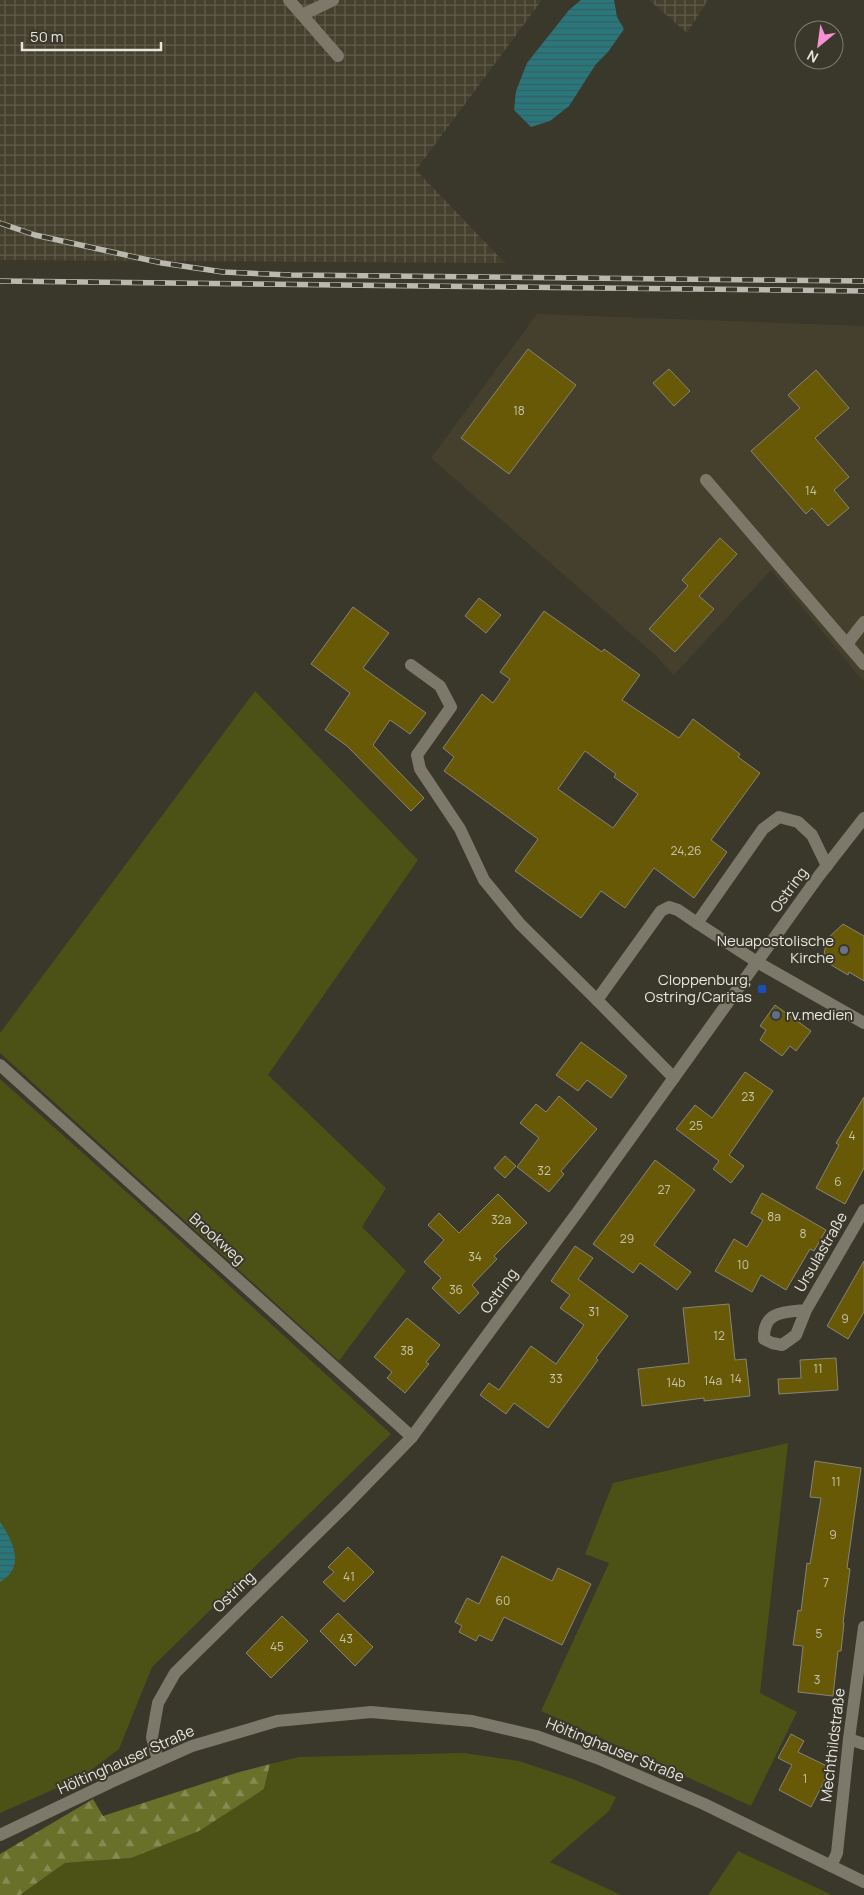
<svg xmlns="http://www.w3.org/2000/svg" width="864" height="1895" viewBox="0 0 864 1895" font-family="Manrope,sans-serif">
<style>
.built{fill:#45402e}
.industrial{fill:url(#industrial-grid)}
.green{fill:#4c5216}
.forest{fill:url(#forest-firs)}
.water{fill:url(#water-rules)}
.building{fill:#685907;stroke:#878476;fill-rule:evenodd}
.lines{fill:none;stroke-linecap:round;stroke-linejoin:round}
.minor{stroke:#7c796b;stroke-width:12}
.rail-casing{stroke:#bab9b0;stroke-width:5.5}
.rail{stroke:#3a372b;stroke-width:4;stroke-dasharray:11;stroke-linecap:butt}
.worship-dot{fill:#6b7280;stroke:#3a372b;stroke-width:2}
.transit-dot{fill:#1a4fb4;stroke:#3a372b;stroke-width:2}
.service-dot{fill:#5c6f8a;stroke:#3a372b;stroke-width:2}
.labels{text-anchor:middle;stroke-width:4;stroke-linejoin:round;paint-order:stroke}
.number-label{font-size:12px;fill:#c7c3a8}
.street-label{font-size:15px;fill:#e7e6de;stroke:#3a372b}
.poi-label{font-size:15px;fill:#e7e6de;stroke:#3a372b;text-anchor:end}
</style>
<defs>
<pattern id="industrial-grid" width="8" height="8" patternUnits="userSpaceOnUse" patternTransform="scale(1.25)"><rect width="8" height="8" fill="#45402e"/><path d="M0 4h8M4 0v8" fill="none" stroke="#605c4c"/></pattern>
<pattern id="forest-firs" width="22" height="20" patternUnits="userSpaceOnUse" patternTransform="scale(1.25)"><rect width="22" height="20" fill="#68702a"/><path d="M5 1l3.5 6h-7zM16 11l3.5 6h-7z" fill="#858b53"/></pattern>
<pattern id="water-rules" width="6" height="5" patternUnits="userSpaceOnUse" patternTransform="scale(1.25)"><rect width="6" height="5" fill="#2a777b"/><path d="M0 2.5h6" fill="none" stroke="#385e5f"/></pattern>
</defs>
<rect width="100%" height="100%" fill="#3a372b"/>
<path class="built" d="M537 314 864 326V682L771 570 674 675 655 655 431 458Z"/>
<g class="industrial">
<path d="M0 0H542L416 170 505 263 0 260Z"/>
<path d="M649 0H708L687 33Z"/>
</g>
<g class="green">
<path d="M255 691 418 860 268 1075 386 1188 362 1227 406 1271 339 1361 0 1053V1033Z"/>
<path d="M0 1079 141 1205 391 1434 152 1667 119 1749 82 1777 0 1813Z"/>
<path d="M788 1443 760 1693 797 1712 751 1806 541 1711 609 1563 585 1554 613 1483Z"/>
<path d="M464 1753 519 1761 573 1779 616 1797 609 1811 550 1862 621 1895H20L65 1863 131 1858 264 1789 270 1764 299 1757Z"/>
<path d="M738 1851 832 1895H708Z"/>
</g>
<path class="forest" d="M270 1764 264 1789 199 1831 131 1858 65 1863 20 1895H0V1854L93 1799 103 1816 236 1773Z"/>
<g class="water">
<path d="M581 0H614L617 17 624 29 608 52 596 64 569 106 550 121 531 127 514 110 516 91 527 63 569 10Z"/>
<path d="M0 1522C13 1541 26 1567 0 1582Z"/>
</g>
<g class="building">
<path d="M528 349 576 385 509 474 461 438Z"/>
<path d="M669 369 690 391 674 406 653 383Z"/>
<path d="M816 370 849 408 815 438 849 477 834 490 849 508 828 526 812 508 806 514 751 451 800 408 788 395Z"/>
<path d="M720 538 737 554 699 596 714 609 675 652 649 629 688 586 682 580Z"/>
<path d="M479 598 501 615 486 633 465 616Z"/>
<path d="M353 607 389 633 363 668 426 713 410 734 390 720 373 745 424 798 411 811 347 746 325 730 350 693 311 664Z"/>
<path d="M544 611 602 652 604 649 640 675 622 700 679 738 693 719 740 754 738 757 760 773 711 840 727 852 694 898 654 868 625 908 601 891 581 918 515 871 538 839 444 771 454 757 443 748 482 694 493 703 510 679 500 672ZM585 751 616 774 614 777 638 794 613 828 558 789Z"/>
<path d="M843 924 864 936V981L849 972 848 975 823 960 827 939Z"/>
<path d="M775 1005 811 1031 796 1051 790 1046 782 1056 760 1040 766 1030 760 1026Z"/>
<path d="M581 1042 627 1076 611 1098 587 1080 578 1091 556 1075Z"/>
<path d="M745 1072 773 1091 729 1155 744 1166 731 1183 713 1169 719 1161 676 1129 695 1105 712 1118Z"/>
<path d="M559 1096 597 1129 561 1171 564 1174 549 1192 517 1167 539 1138 520 1123 536 1104 546 1112Z"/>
<path d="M864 1097V1168L845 1204 816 1188 839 1145 836 1143Z"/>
<path d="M505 1156 516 1166 505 1178 494 1168Z"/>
<path d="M655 1160 695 1190 654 1245 691 1272 677 1290 640 1263 633 1273 593 1244Z"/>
<path d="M762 1193 826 1230 814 1251 810 1249 786 1290 761 1275 752 1292 715 1271 734 1239 747 1247 763 1220 751 1213Z"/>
<path d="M498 1194 527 1223 494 1256 497 1259 472 1285 479 1293 459 1314 432 1288 441 1278 424 1262 444 1240 428 1225 439 1213 459 1233Z"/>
<path d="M575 1246 593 1258 578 1279 628 1316 596 1358 598 1360 548 1428 514 1403 506 1414 480 1395 489 1383 499 1390 531 1346 556 1364 584 1325 560 1308 570 1295 551 1281Z"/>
<path d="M864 1261V1312L848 1339 827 1326Z"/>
<path d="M729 1304 735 1360 746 1359 750 1396 704 1401V1398L642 1406 638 1369 689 1363 683 1308Z"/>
<path d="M407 1318 440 1345 426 1362 429 1364 405 1393 387 1378 392 1372 374 1357Z"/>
<path d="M836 1358 838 1390 779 1394 778 1379 801 1378 800 1360Z"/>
<path d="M815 1461 861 1468 847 1568 850 1569 843 1623H844L841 1651H838L833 1696 798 1692 803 1646 793 1645 798 1610 801 1611 807 1563 810 1564 821 1498 810 1497Z"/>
<path d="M348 1547 374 1572 344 1602 323 1582 334 1572 328 1567Z"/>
<path d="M502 1556 552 1581 558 1568 591 1584 562 1645 504 1617 492 1641 479 1635 476 1641 459 1632 462 1626 455 1622 467 1598 479 1604Z"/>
<path d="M338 1613 373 1647 355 1666 320 1631Z"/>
<path d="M282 1616 308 1641 271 1678 246 1653Z"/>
<path d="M791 1734 804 1741 798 1752 831 1768 811 1807 779 1790 792 1765 778 1758Z"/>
</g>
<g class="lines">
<g class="minor">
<path d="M289 0 338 56"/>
<path d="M302 15 333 0"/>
<path d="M706 480 864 664"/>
<path d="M847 644 864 622"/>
<path d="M411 665 440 686 451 707 417 755 420 769 460 829 484 880 520 924 597 1000"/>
<path d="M827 866 812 835 798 822 779 817 763 829 697 923 757 962 864 1023"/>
<path d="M0 1065 412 1437"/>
<path d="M674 1078 597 1000 661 911 669 907 678 910 697 923"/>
<path d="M806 1310C784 1312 763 1311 764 1339L772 1343 782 1345 796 1335 806 1310 864 1210"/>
<path d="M849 1739 864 1744"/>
<path d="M158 1761 152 1737 158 1703 175 1673 344 1507 412 1437 579 1210 818 877 864 818"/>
<path d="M0 1835 111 1782 192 1746 277 1721 371 1712 472 1721 536 1736 597 1758 704 1804 864 1882"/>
<path d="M831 1866 837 1853 849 1739 864 1627"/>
</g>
<g class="rail-casing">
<g id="rail">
<path d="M0 223 35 235 162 263 223 272 290 275 864 281"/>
<path d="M0 281 864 291"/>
</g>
</g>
<use href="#rail" class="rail"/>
</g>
<circle class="worship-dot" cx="844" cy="950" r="5"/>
<rect class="transit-dot" x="757" y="984" width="10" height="10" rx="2.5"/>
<circle class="service-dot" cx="776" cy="1015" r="5"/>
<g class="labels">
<g class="number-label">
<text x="519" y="415">18</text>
<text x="811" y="495">14</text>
<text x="686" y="855">24,26</text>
<text x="748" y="1101">23</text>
<text x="696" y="1130">25</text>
<text x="852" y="1140">4</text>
<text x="544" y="1175">32</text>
<text x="838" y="1186">6</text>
<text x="664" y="1194">27</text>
<text x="774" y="1221">8a</text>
<text x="501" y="1224">32a</text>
<text x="803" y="1238">8</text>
<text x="627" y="1243">29</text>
<text x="475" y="1261">34</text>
<text x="743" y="1269">10</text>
<text x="456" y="1294">36</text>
<text x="594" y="1316">31</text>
<text x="845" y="1323">9</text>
<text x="719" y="1340">12</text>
<text x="407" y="1355">38</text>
<text x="818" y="1373">11</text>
<text x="556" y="1383">33</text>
<text x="736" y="1383">14</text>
<text x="713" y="1385">14a</text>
<text x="676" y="1387">14b</text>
<text x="836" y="1486">11</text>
<text x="833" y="1539">9</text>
<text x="349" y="1581">41</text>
<text x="826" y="1587">7</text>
<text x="503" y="1605">60</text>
<text x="819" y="1638">5</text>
<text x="346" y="1643">43</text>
<text x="277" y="1651">45</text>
<text x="817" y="1684">3</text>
<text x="805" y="1783">1</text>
</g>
<g class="street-label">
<text transform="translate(789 890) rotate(-54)" y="5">Ostring</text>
<text transform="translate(217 1239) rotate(42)" y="5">Brookweg</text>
<text transform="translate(821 1252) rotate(-60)" y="5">Ursulastraße</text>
<text transform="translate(499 1291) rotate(-54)" y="5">Ostring</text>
<text transform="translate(234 1592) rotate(-44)" y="5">Ostring</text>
<text transform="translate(833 1745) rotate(-83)" y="5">Mechthildstraße</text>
<text transform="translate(615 1750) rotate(22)" y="5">Höltinghauser Straße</text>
<text transform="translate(126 1760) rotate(-24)" y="5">Höltinghauser Straße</text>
</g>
<g class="poi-label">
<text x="834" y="946">Neuapostolische<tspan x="834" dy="17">Kirche</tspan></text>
<text x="752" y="985">Cloppenburg,<tspan x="752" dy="17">Ostring/Caritas</tspan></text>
<text x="786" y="1020" text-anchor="start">rv.medien</text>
</g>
</g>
<g transform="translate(819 45) rotate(209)"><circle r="24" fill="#3a372b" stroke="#7f7d73"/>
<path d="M0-4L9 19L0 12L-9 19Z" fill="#f690d0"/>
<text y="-8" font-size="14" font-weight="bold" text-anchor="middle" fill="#e7e6de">N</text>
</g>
<path d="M22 42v8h139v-8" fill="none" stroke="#e7e6de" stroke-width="2.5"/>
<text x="30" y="42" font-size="15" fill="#e7e6de" stroke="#3a372b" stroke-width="4" paint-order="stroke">50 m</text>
</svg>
